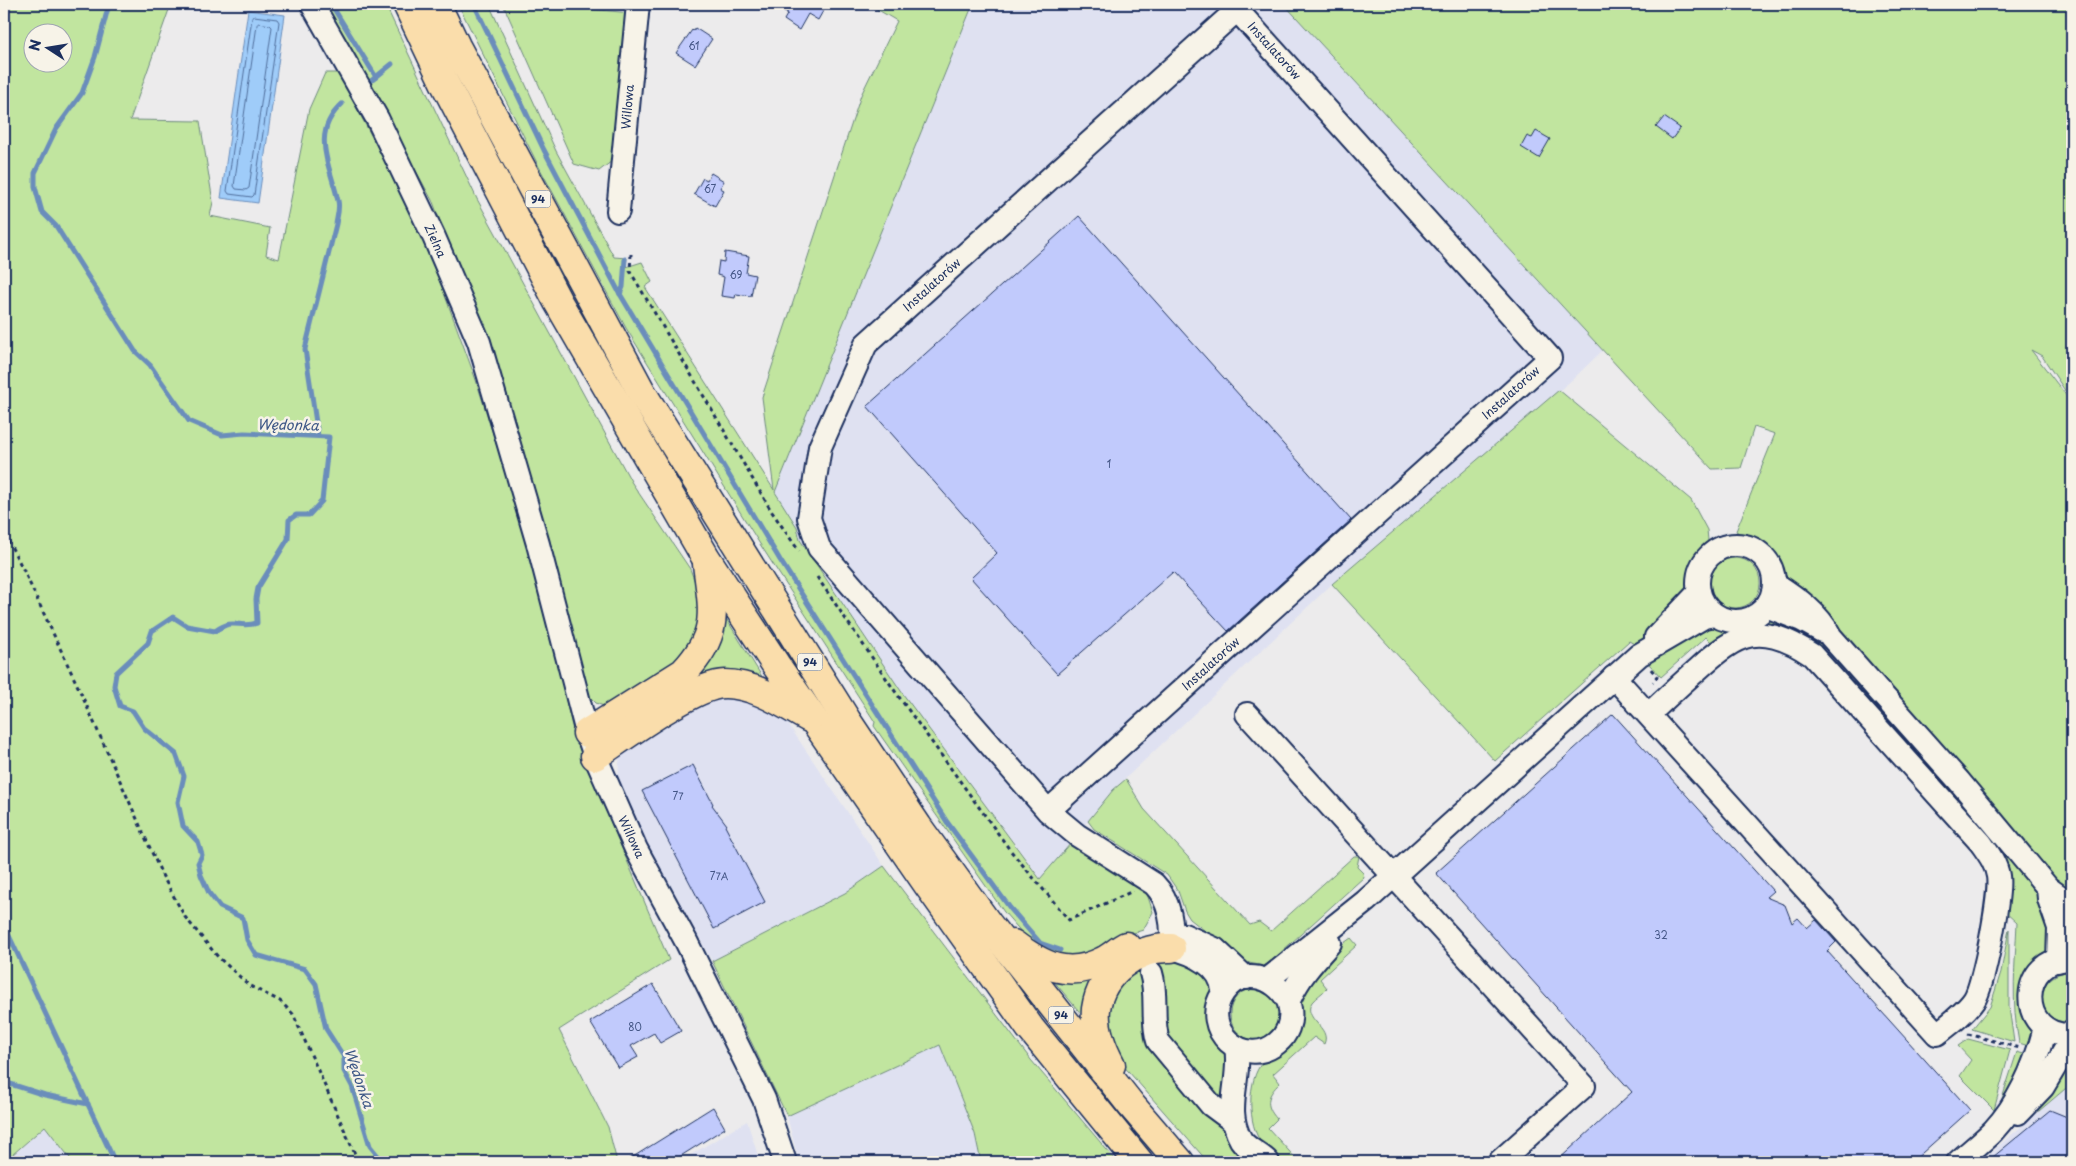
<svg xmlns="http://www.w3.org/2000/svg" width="2076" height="1166" viewBox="0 0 2076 1166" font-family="'Playpen Sans',sans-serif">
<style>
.built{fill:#dfe1f1}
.green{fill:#c1e59f;stroke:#6e8a7e;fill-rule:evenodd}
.water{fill:#9fccf9;stroke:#6a8dbb}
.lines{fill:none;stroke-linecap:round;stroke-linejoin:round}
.shore{stroke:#506e9c;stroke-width:1}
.stream{stroke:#6a8dbb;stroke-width:5}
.building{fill:#c1cafc;stroke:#1b2f5e}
.minor-casing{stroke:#1b2f5e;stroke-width:26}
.highway-casing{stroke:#1b2f5e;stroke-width:31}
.path{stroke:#1b2f5e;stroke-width:3;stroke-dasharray:4 4;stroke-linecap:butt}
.minor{stroke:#f7f3e8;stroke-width:22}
.highway{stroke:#faddab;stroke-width:28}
.labels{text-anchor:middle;stroke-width:5;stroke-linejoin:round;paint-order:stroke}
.number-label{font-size:10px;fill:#445686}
.shield{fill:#f7f3e8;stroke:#5d6a87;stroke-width:1}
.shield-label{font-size:11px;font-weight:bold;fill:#1b2f5e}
.street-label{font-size:12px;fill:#1b2f5e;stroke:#f7f3e8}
.water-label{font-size:14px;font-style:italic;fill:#3c5685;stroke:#f7f3e8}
</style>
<rect width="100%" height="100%" fill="#ecebec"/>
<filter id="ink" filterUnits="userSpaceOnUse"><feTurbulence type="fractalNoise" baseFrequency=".02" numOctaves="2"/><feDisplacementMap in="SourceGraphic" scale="10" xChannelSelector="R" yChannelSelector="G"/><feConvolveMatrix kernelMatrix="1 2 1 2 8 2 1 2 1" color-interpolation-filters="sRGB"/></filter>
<g filter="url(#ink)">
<g class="built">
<path d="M973 4H1284L1603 350 1573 379 1332 584 1113 790 1041 879 903 694 800 539 797 527 775 492Z"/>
<path d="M723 691 782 715 884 866 845 893 712 961 617 788 620 752 640 734Z"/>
<path d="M940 1045 975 1134 981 1162H799L787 1116Z"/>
<path d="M2065 1089 2072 1093V1162H1980Z"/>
<path d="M747 1121 760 1162H679Z"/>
<path d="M45 1126 73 1162H6Z"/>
</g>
<g class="green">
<path d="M4 4H171L130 120 200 121 213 202 210 216 270 228 266 255 279 259 309 109 325 73H338L389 169 433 263 476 380 536 570 574 735 669 960 559 1030 608 1127 617 1162H73L45 1126 4 1162ZM32 32H62V62H32Z"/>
<path d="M325 4H385L477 199 632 483 690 569 703 603 697 644 658 682 606 707 596 703 589 696 493 363 433 202Z"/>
<path d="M458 4H489L556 151 614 257 627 258 626 267 642 262 652 282 645 287 774 490 762 397 861 95 897 21 868 4H973L775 492 797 527 800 540 903 694 1040 879 1071 843 1146 891 1153 912 1143 930 1121 937 1101 951 1065 959 1030 942 1004 912 874 726 875 722 758 541 626 328 538 165Z"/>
<path d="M503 4H536L631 13 616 158 599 171 574 164Z"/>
<path d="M1284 4H2072V401L2042 356 2031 350 2072 403V901L1780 576C1770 548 1760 546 1736 531L1775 434 1754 427 1741 468 1712 469Z"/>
<path d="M1559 390 1691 500 1707 530 1708 540 1706 548 1693 568 1689 591 1636 645 1629 641 1495 761 1332 584Z"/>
<circle cx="1735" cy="583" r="25"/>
<path d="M719 607 769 688 752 681 686 678Z"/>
<path d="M1766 617 1814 636 1842 674 1812 646 1713 644 1706 637 1661 677 1648 663V660L1695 626 1717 624 1731 628 1744 627Z"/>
<path d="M1934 768 2034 888 2048 913 2051 946 2047 953 2032 1047 2019 1043C2011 1001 2015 966 2017 923L2004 911 2009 889 1931 777Z"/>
<path d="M1126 779 1144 809 1250 925 1259 922 1271 931 1354 856H1359L1357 867 1363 873 1364 877 1269 963 1264 966 1244 962 1190 919 1185 911 1178 891 1167 875 1094 829 1088 821 1113 790Z"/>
<path d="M884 866 1031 1060 1117 1162H981L975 1134 940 1045 787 1116 712 961 845 893Z"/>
<path d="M2009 929V1007L2014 1042 1972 1029 1990 1007 2001 972Z"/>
<path d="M1351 938 1357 945 1320 979 1327 988C1323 993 1316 997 1312 1002 1301 1019 1332 1027 1324 1044L1314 1037 1273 1074 1280 1083C1267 1095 1264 1105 1277 1119L1268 1128 1299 1162H1280C1274 1155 1265 1147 1259 1139 1247 1119 1247 1073 1267 1058L1299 1000 1334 950Z"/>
<path d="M1173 956 1210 976 1223 1047 1231 1065 1224 1102 1166 1043 1155 966 1158 957Z"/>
<path d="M1138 968 1147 980 1150 1042 1253 1162H1208L1107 1047 1103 1014 1115 983Z"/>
<path d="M1104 971 1088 1022 1047 973Z"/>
<path d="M2064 972 2072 973V1022C2036 1025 2029 982 2064 972Z"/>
<circle cx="1256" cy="1014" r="26"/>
<path d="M1968 1039 2010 1050 1994 1110 1960 1076 1971 1060 1958 1046Z"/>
<path d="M2017 1052 2030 1056 1998 1111Z"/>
<path d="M2063 1065 2072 1070V1086L2065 1089 2039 1111H2032Z"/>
</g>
<path class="water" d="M248 10 285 15 258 203 221 198Z"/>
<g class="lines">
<g class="shore">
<path d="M254 16 277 19 279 22 254 195 252 197 229 194 227 191 252 18Z"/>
<path d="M259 23 270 25 272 27 249 188 246 190 236 189 234 186 257 25Z"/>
</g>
<g class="stream">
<path d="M109 4 95 57 82 93 56 129 35 173V187L42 212 56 226 135 351 150 365 189 421 222 435 244 433 329 437 322 501 309 515H296L289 520 288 539 258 588 256 599 257 623C238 629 235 617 215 631L187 626 173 617 152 631 148 643 116 673 114 686 120 706 133 711 144 728 176 754 184 776 178 802 183 826 198 842 202 855 198 863 201 875 209 893 220 907 243 918 247 940 256 955 305 969 316 984 326 1029 344 1057V1071L352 1086 370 1146 383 1162"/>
<path d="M331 4 376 77"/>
<path d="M474 4 544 150 620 294 780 560 947 822 1010 908 1040 943 1060 950"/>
<path d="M371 81 392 64"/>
<path d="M620 294 623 287 625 259"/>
<path d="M318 436 305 349 336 224C337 217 340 208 338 201 331 166 309 134 342 104"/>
<path d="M4 925 115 1162"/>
<path d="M4 1082 45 1095 88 1104"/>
</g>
</g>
<g class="building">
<path d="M771 4H827L818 20 808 14 799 30 784 20 788 13Z"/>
<path d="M695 28 712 39 695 65 676 53 692 30 693 31Z"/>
<path d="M1664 117 1680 128 1672 139 1656 127Z"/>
<path d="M1536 131 1550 139 1539 158 1521 147 1527 136 1532 138Z"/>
<path d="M711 173 724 181 720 188 724 190 715 206 694 194 703 178 707 180Z"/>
<path d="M1079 216 1351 520 1228 631 1173 572 1057 674 971 578 997 553 867 406Z"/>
<path d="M725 252 749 256 746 273 755 275 751 296 736 294 735 298 721 296 724 277 717 275 719 261 724 262Z"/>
<path d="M1613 714 1773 891 1766 897 1785 905 1792 923 1798 918 1807 928 1816 920 1836 942 1827 951 1970 1110 1912 1162H1556L1632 1092 1436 873Z"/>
<path d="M693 765 713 804 712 805 727 825 725 826 765 902 714 929 642 791Z"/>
<path d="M653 984 681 1031 660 1043 654 1033 631 1046 638 1057 618 1068 590 1022Z"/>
<path d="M713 1107 725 1128 676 1159 671 1162H625Z"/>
<path d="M2050 1110 2072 1119V1162H1987Z"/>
</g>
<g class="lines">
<g class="minor-casing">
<g id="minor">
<path d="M312 4 378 120 434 237 479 342 538 544 587 733 595 756 636 849 686 941 764 1099 785 1162"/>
<path d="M618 211 638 4"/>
<circle cx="1736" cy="583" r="38"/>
<path d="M1774 583C1797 598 1818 612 1831 637L1959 781 2048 888 2062 898 2072 912"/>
<path d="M1766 606 1802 620 1822 631"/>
<path d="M1656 637 1699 592"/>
<path d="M1614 677 1937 1034C1950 1024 1965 1013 1974 1000 1984 985 2001 894 1998 876 1996 863 1988 853 1981 843L1812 655C1761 621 1738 632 1697 670 1681 684 1665 699 1649 714"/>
<path d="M1247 714 1584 1086 1499 1162"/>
<path d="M1048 811 1550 358 1237 10 866 344 820 447 809 518 819 548 1048 811 1077 835 1154 884C1170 900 1174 927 1171 948 1194 953 1223 967 1223 992"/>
<path d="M2048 888 2049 899 2059 928 2058 961"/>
<path d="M1184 935 1215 949 1246 978"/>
<path d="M2072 960C2019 953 2014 1038 2072 1035"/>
<path d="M1151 973C1158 995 1151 1019 1158 1041L1211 1105 1234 1122"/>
<path d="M1267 980 1366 901 1639 655 1704 617 1715 615"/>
<path d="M1288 1001C1276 976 1240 966 1223 993 1199 1029 1244 1070 1277 1043 1287 1035 1292 1022 1290 1009 1289 1004 1288 1002 1290 998 1300 976 1315 960 1330 943"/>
<path d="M1236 1047C1242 1079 1223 1109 1241 1140 1247 1149 1261 1154 1268 1162"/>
<path d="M2018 1113 2043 1087 2072 1038"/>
<path d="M1958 1162C1969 1152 1982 1142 1993 1131 2020 1102 2035 1066 2045 1028"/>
</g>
</g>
<g class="highway-casing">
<g id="highway">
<path d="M407 4 445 84 558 302 706 558 776 665 928 885 1030 1028 1139 1162"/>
<path d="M436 4 456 46 642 393 847 721 918 827 988 924 1132 1106 1180 1162"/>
<path d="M587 733 684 672C720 634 713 611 707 564"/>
<path d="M595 756C622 738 695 684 725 684 755 684 784 704 809 718"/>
<path d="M1013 944C1042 966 1068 979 1103 961 1112 957 1118 950 1126 946"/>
<path d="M1111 1065C1102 1048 1094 1029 1096 1009 1101 973 1136 947 1171 948"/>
</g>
</g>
<g class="path">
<path d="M631 254 630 271 772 512 799 551"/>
<path d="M4 533 23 569 80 691 162 875 185 917 218 957 250 986 280 1001 293 1014 355 1154 361 1162"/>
<path d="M817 577 899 697 1010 850 1069 920 1133 891"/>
<path d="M1651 669 1657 677 1653 682"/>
<path d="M1968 1034 2020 1048"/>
</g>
<use href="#minor" class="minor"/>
<use href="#highway" class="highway"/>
</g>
</g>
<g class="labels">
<g class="number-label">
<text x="694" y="50">61</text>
<text x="710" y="193">67</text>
<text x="736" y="279">69</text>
<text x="1109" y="468">1</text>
<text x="678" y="800">77</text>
<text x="719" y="880">77A</text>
<text x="1661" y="939">32</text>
<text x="635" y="1031">80</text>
</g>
<g class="shield">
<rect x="525.5" y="190.5" width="25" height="17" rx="4"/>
<rect x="797.5" y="653.5" width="25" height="17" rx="4"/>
<rect x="1048.5" y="1006.5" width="25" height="17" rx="4"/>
</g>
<g class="shield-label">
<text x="538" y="203">94</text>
<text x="810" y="666">94</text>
<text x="1061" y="1019">94</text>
</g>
<g class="street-label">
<text transform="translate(1274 51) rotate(48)" y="4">Instalatorów</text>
<text transform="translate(628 107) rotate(-85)" y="4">Willowa</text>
<text transform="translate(435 241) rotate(66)" y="4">Zielna</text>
<text transform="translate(932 285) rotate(-42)" y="4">Instalatorów</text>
<text transform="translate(1511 393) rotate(-42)" y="4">Instalatorów</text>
<text transform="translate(1211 664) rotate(-42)" y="4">Instalatorów</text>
<text transform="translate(631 837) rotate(65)" y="4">Willowa</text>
</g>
<g class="water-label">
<text transform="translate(288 425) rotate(1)" y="5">Wędonka</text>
<text transform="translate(359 1078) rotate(71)" y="5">Wędonka</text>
</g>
</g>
<rect width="2076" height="1166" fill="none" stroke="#f7f3e8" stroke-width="20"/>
<rect x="10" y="10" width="2056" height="1146" fill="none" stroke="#1b2f5e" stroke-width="2" filter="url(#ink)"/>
<g transform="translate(48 48) rotate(282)"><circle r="24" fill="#f7f3e8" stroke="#9fa5b1"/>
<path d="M0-4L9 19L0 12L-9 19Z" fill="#1b2f5e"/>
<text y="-8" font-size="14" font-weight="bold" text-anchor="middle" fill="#1b2f5e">N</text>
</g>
</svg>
